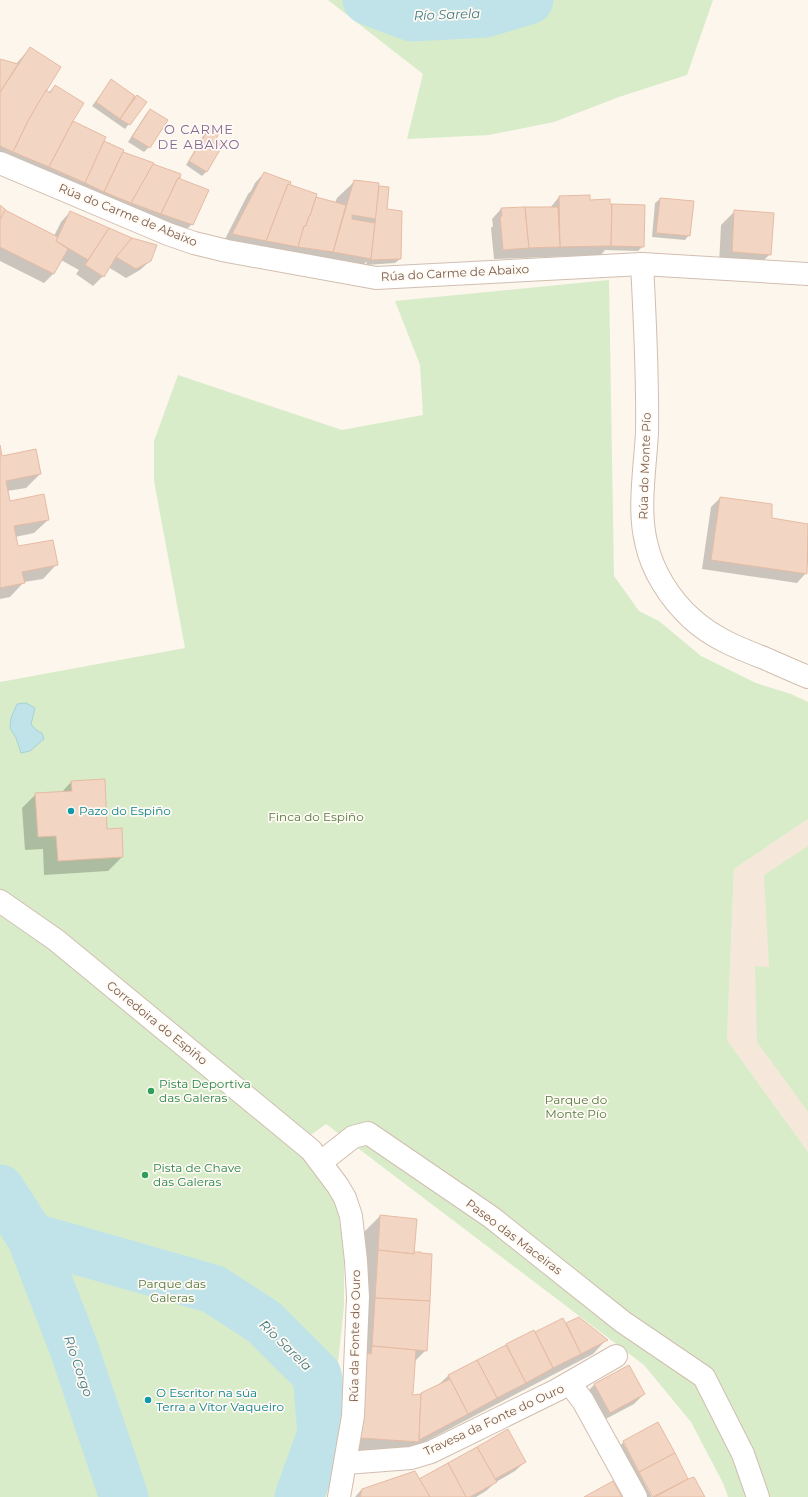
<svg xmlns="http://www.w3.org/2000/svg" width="808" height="1497" viewBox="0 0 808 1497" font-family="Montserrat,sans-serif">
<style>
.residential{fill:#f5e8da}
.green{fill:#d8ecc9}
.water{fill:#bfe3e8;stroke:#a5d3da}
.shadow{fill:#0003}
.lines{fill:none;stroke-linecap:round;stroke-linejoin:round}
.river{stroke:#bfe3e8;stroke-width:49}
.building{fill:#f3d5c3;stroke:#e6bba3}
.street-casing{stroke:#d1beb0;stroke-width:24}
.street{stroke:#fff;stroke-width:22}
.culture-dot{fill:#0f9aa8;stroke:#fffaf3;stroke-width:1.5}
.leisure-dot{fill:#2e9e5b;stroke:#fffaf3;stroke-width:1.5}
.labels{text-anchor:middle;stroke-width:3.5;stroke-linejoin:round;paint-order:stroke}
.street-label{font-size:12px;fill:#7a5c4d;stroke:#fffaf3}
.culture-label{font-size:12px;fill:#0d838f;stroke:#fffaf3;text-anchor:start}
.park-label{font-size:12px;fill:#537a41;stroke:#fffaf3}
.leisure-label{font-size:12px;fill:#27864d;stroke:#fffaf3;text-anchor:start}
.water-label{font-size:13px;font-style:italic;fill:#437c86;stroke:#fffaf3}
.neighbourhood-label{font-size:13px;letter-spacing:1px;fill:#846695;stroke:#fffaf3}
</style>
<rect width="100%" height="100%" fill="#fdf6ec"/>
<path class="residential" d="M808 819V1152L727 1041 734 869Z"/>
<g class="green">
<path d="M328 0H713L687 75 619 97 554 122 489 135 407 139 423 74Z"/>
<path d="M609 280 614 576 639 611 659 621 701 656 756 683 791 694 808 702V819L734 869 727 1040 808 1152V1497H728L723 1483 691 1422 644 1365 326 1124 308 1137 314 1170 337 1205 344 1250V1306L338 1363 345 1382 339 1452 326 1497H0V682L185 648 154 481V441L178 375 342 430 423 415 420 365 395 301Z"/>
<path d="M808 846V1112L757 1042 755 966 769 967 764 875Z"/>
</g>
<path class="water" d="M26 703 35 708 31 724 36 730 42 733 44 739 30 751 21 753 16 738 10 728 11 718 17 704Z"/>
<g class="shadow">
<path d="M30 48 45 90 49 92 55 86 72 121 122 152 180 175 178 179 192 224 178 238 0 160V60L16 64Z"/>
<path d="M111 81 145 103 125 129 92 106Z"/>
<path d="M151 110 167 120 149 147 144 152 128 142 146 114Z"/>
<path d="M211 127 207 171 202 176 186 165 206 131Z"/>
<path d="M264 173 288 185 314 202 335 203 337 198 355 181 378 187 388 188 386 210 400 259 395 263 366 265 367 261 352 276 223 243 248 194 251 191 255 183Z"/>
<path d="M559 197 609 205 643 246 638 251 605 250 601 255 494 259 491 228 493 226 492 219 501 209 550 208Z"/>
<path d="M660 199 689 235 685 240 652 237 655 203Z"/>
<path d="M0 207 5 211 54 236 61 222 70 212 131 239 150 261 140 270 126 278 108 267 103 276 93 286 76 274 79 270 61 260 53 274 44 283 0 261Z"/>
<path d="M735 211 770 254 756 268 719 265 721 225Z"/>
<path d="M0 451 1 457 40 474 26 488 7 491 9 502 48 520 34 533 15 537 17 548 56 565 43 579 24 582 10 597 0 599Z"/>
<path d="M720 498 771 518 808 525V563L806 573 797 583 702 569 711 507Z"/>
<path d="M71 782 106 830 122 857 108 871 44 875 43 849 25 850 22 808 36 794 61 793Z"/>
<path d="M380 1216 416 1220 413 1254 426 1350 414 1362 411 1396 421 1395 437 1386 449 1375 533 1331 535 1333 565 1325 579 1318 606 1340 593 1354 409 1450 347 1452 362 1234Z"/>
<path d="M594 1385 644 1394 634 1404 600 1422 585 1394Z"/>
<path d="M658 1424 688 1481 703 1497H654L626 1444H624L652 1497H639L614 1451 624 1442Z"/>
<path d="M525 1462 515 1471 496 1482 486 1491 476 1497H355L362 1489Z"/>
</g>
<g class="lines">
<g class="river">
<path d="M367 0 412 17 485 13 529 0"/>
<path d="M0 1189 31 1237 213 1289 264 1322 317 1375 322 1433 299 1497"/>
<path d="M31 1237 73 1346 124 1497"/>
</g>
</g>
<g class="building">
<path d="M30 47 61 67 29 119 13 152 0 146V92Z"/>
<path d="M0 59 18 64 0 92Z"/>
<path d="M111 79 135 96 120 119 96 102Z"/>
<path d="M55 85 84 103 73 121 49 167 13 152 29 119 46 90 50 93Z"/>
<path d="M137 95 147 102 130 125 120 119Z"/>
<path d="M150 109 168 120 150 148 132 137Z"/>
<path d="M73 121 106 137 85 183 49 167Z"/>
<path d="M211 125 220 131 216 139 224 143 207 172 189 161Z"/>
<path d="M104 141 124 150 104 192 85 183Z"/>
<path d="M123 152 154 163 131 203 104 192Z"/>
<path d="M153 164 181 174 180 178H178L161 214 131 203Z"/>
<path d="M264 172 291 182 290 185 288 184 266 241 232 234Z"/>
<path d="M178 178 209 190 193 225 161 214Z"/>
<path d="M354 180 379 183 376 219 352 215V219L375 223 371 259 333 252Z"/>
<path d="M288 184 317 194 310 216H309L306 226H304L298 247 266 241Z"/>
<path d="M379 186 389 187 387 209 402 211 401 259 371 260Z"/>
<path d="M590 195V200L610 199V204H612L611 246 560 247 559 196Z"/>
<path d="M316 197 346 205 333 252 298 247 304 226H306L309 216H310Z"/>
<path d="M660 198 694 201 690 236 656 233Z"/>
<path d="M612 204 645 205 644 247 611 246Z"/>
<path d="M0 205 6 210 0 220Z"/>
<path d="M525 207 529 248 503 250 500 217 502 216 501 208Z"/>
<path d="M525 207H558L560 247 529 248Z"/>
<path d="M5 210 58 237 56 241 68 249 54 274 0 247V220Z"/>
<path d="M734 210 774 213 771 255 732 252Z"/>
<path d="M70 211 109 228 88 260 56 241Z"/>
<path d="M109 228 132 238 116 257 104 277 85 265Z"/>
<path d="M132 238 157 245 151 261 136 269 116 257Z"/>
<path d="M0 445 2 456 36 449 41 474 6 481 10 501 44 494 49 520 14 526 18 546 53 540 58 565 22 572 25 583 0 588Z"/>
<path d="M720 497 772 504V518L808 524 807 574 711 560Z"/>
<path d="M105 779 107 829 122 828 123 857 58 861 56 836 38 837 35 793 72 791 71 781Z"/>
<path d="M380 1215 417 1219 414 1254 378 1250Z"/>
<path d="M378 1250 414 1254V1252H421V1253L432 1254 430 1301 375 1298Z"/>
<path d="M375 1298 430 1301 427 1351 372 1346Z"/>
<path d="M579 1317 608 1340 581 1354 566 1323Z"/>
<path d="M563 1318 581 1354 553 1368 535 1332Z"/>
<path d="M534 1330 553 1368 526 1383 506 1344Z"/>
<path d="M506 1345 526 1383 497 1398 477 1360Z"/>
<path d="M372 1346 416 1350 413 1393H412V1395L421 1394 419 1442 360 1438 366 1353 371 1354Z"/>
<path d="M477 1360 497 1398 468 1414 448 1375Z"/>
<path d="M629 1365 645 1394 610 1413 594 1384Z"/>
<path d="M450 1379 468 1414 419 1440 421 1393Z"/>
<path d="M658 1422 675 1453 639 1472 623 1441Z"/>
<path d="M508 1429 526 1462 495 1479 477 1447Z"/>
<path d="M477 1447 497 1482 470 1497H466L448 1463Z"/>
<path d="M675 1453 688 1479 653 1497 639 1472Z"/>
<path d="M448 1463 466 1497H430L419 1479Z"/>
<path d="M415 1471 430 1497H360L362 1489Z"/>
<path d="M694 1477 705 1497H655L688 1479Z"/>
<path d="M613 1481 622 1497H584Z"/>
</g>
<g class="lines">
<g class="street-casing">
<g id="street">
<path d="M0 163 168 234 194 243 227 251 376 278 642 264 808 274"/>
<path d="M642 264C645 320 648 377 647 433 645 468 638 509 646 542 652 571 670 599 692 619 713 638 738 648 764 658 778 664 793 671 808 677"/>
<path d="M0 901 56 940 311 1150 338 1186 345 1198 351 1216 356 1261 358 1297 353 1416 339 1497"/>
<path d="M321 1162 353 1137 368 1133 491 1217 623 1322 704 1377 743 1454 758 1497"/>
<path d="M570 1384 583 1401 636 1497"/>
<path d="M346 1463 411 1458 431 1452 557 1390 616 1356"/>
</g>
</g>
<use href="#street" class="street"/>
</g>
<g class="culture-dot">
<circle cx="71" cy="811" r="4"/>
<circle cx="148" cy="1400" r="4"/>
</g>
<g class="leisure-dot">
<circle cx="151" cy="1091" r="4"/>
<circle cx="145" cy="1175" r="4"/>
</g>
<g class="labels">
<g class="street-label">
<text transform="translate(128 215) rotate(22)" y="4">Rúa do Carme de Abaixo</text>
<text transform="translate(455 273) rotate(-3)" y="4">Rúa do Carme de Abaixo</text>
<text transform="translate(645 466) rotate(-88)" y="4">Rúa do Monte Pío</text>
<text transform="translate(157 1023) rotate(39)" y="4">Corredoira do Espiño</text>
<text transform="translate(514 1237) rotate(37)" y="4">Paseo das Maceiras</text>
<text transform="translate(355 1336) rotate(-89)" y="4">Rúa da Fonte do Ouro</text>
<text transform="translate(494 1420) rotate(-25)" y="4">Travesa da Fonte do Ouro</text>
</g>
<g class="culture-label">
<text x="79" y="815">Pazo do Espiño</text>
<text x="156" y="1397">O Escritor na súa<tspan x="156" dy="14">Terra a Vítor Vaqueiro</tspan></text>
</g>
<g class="park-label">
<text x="316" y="821">Finca do Espiño</text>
<text x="576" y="1104">Parque do<tspan x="576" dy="14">Monte Pío</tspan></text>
<text x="172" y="1288">Parque das<tspan x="172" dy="14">Galeras</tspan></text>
</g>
<g class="leisure-label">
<text x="159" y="1088">Pista Deportiva<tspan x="159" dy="14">das Galeras</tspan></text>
<text x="153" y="1172">Pista de Chave<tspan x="153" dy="14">das Galeras</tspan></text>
</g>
<g class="water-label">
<text transform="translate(447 14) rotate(-2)" y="5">Río Sarela</text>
<text transform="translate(286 1345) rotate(44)" y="5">Río Sarela</text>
<text transform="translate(79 1366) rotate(71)" y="5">Río Corgo</text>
</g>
<g class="neighbourhood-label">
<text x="199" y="134">O CARME<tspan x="199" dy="15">DE ABAIXO</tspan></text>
</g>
</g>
</svg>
